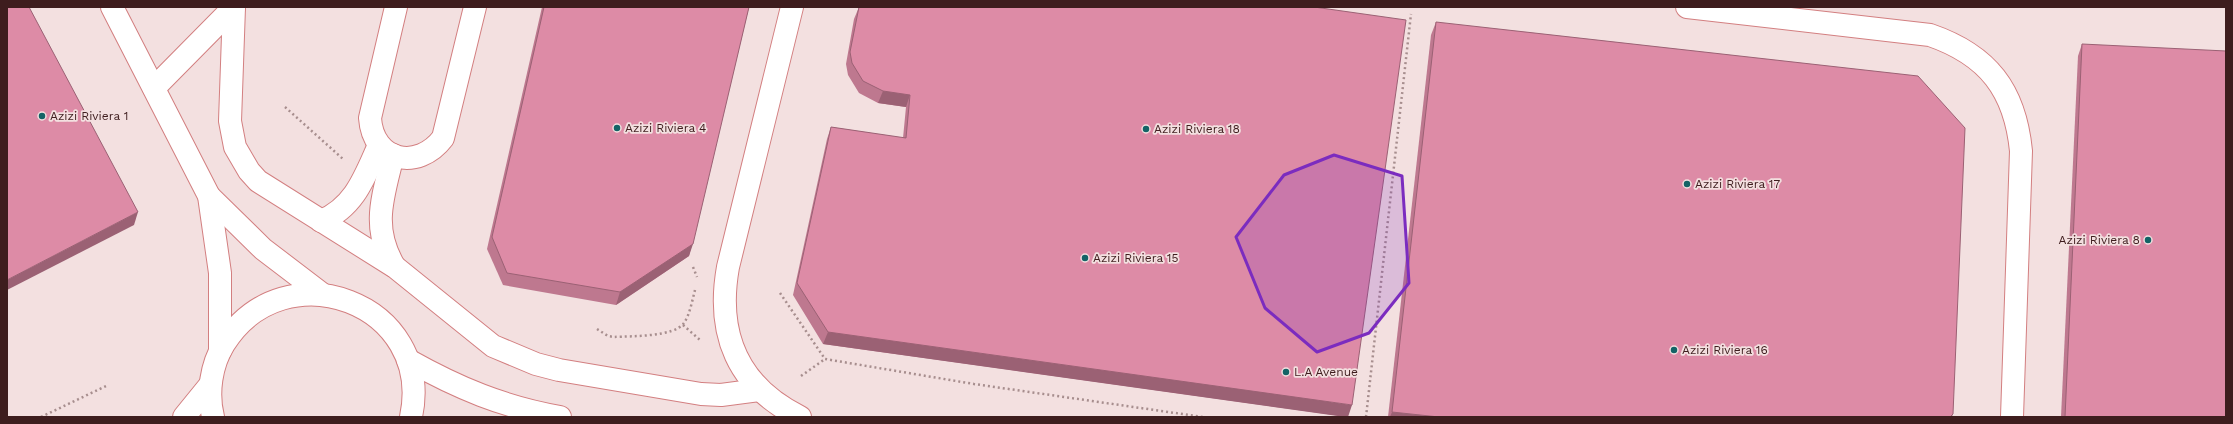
<svg xmlns="http://www.w3.org/2000/svg" width="2233" height="424" viewBox="0 0 2233 424" font-family="'Work Sans',sans-serif">
<style>
.lines{fill:none;stroke-linecap:round;stroke-linejoin:round}
.minor-casing{stroke:#d37f80;stroke-width:24}
.path{stroke:#a78e8e;stroke-width:2.5;stroke-dasharray:2 3;stroke-linecap:butt}
.minor{stroke:#fff;stroke-width:22}
.wall{fill:#be788f}
.shaded-wall{fill:#9b6174}
.building{fill:#dd8ba6;stroke:#9b6174}
.marked{fill:#7b2cbf;fill-opacity:0.2;stroke:#7b2cbf;stroke-width:3;stroke-linejoin:round}
.poi-dot{fill:#136366;stroke:#f3e0e0;stroke-width:1.5}
.labels{text-anchor:middle;stroke-width:3.5;stroke-linejoin:round;paint-order:stroke}
.poi-label{font-size:12px;fill:#3e1d1e;stroke:#f3e0e0;text-anchor:start}
</style>
<rect width="100%" height="100%" fill="#f3e0e0"/>
<g class="lines">
<g class="minor-casing">
<g id="minor">
<path d="M112 7 209 196 220 273V351"/>
<path d="M234 7 230 121 235 147 249 171 258 181 395 267 493 346 536 364 559 370 701 394 721 395 759 390"/>
<path d="M396 7 370 118C373 162 418 171 443 138L475 7"/>
<path d="M792 7 728 267C716 334 737 386 800 417"/>
<path d="M1687 7 1930 35C1988 55 2015 90 2021 151L2012 417"/>
<path d="M154 88 234 7"/>
<path d="M393 155C383 197 371 226 394 266"/>
<path d="M209 196 263 249 322 294"/>
<path d="M321 221C355 207 365 176 379 145"/>
<path d="M408 360C458 388 503 407 560 417"/>
<path d="M184 417 210 385"/>
<path d="M213 417C207 393 211 365 224 344 285 247 435 304 411 417"/>
</g>
</g>
<g class="path">
<path d="M285 107 343 159"/>
<path d="M693 267 697 277"/>
<path d="M780 293 825 359 974 384 1203 417"/>
<path d="M683 325 700 340"/>
<path d="M597 329 608 336 614 337C632 336 674 337 684 323 690 314 692 301 695 290"/>
<path d="M801 376 825 359"/>
<path d="M41 417 106 386"/>
<path d="M1366 417 1411 14"/>
</g>
<use href="#minor" class="minor"/>
</g>
<g class="wall">
<path d="M542 7H749L689 256 616 305 503 285 487 249Z"/>
<path d="M859 7 1348 417 823 344 793 295 827 139 831 127 903 138 906 107 878 103 859 93 848 75 846 64 854 19Z"/>
<path d="M1436 22 1953 414 1952 417H1388L1431 35Z"/>
<path d="M2082 44 2226 417H2061L2078 56Z"/>
</g>
<g class="shaded-wall">
<path d="M883 91 910 95 906 107 878 103Z"/>
<path d="M138 212 134 225 7 290V280Z"/>
<path d="M693 244 689 256 616 305 620 292Z"/>
<path d="M828 332 1352 405 1348 417H1345L823 344Z"/>
<path d="M1392 412 1439 417H1390Z"/>
</g>
<g class="building">
<path d="M7 7H29L138 212 7 280Z"/>
<path d="M544 7H749L693 244 620 292 507 273 492 237Z"/>
<path d="M859 7H1314L1406 20 1352 405 828 332 797 283 831 127 906 138 910 95 883 91 863 81 852 63 850 52Z"/>
<path d="M1436 22 1918 76 1965 128 1953 414 1950 417H1439L1392 412Z"/>
<path d="M2082 44 2226 51V417H2065Z"/>
</g>
<path class="marked" d="M1334 155 1402 176 1409 283 1369 333 1317 352 1265 308 1236 237 1284 175Z"/>
<g class="poi-dot">
<circle cx="42" cy="116" r="4"/>
<circle cx="617" cy="128" r="4"/>
<circle cx="1146" cy="129" r="4"/>
<circle cx="1687" cy="184" r="4"/>
<circle cx="2148" cy="240" r="4"/>
<circle cx="1085" cy="258" r="4"/>
<circle cx="1674" cy="350" r="4"/>
<circle cx="1286" cy="372" r="4"/>
</g>
<g class="labels">
<g class="poi-label">
<text x="50" y="120">Azizi Riviera 1</text>
<text x="625" y="132">Azizi Riviera 4</text>
<text x="1154" y="133">Azizi Riviera 18</text>
<text x="1695" y="188">Azizi Riviera 17</text>
<text x="2140" y="244" text-anchor="end">Azizi Riviera 8</text>
<text x="1093" y="262">Azizi Riviera 15</text>
<text x="1682" y="354">Azizi Riviera 16</text>
<text x="1294" y="376">L.A Avenue</text>
</g>
</g>
<rect width="2233" height="424" fill="none" stroke="#3e1d1e" stroke-width="16"/>
</svg>
